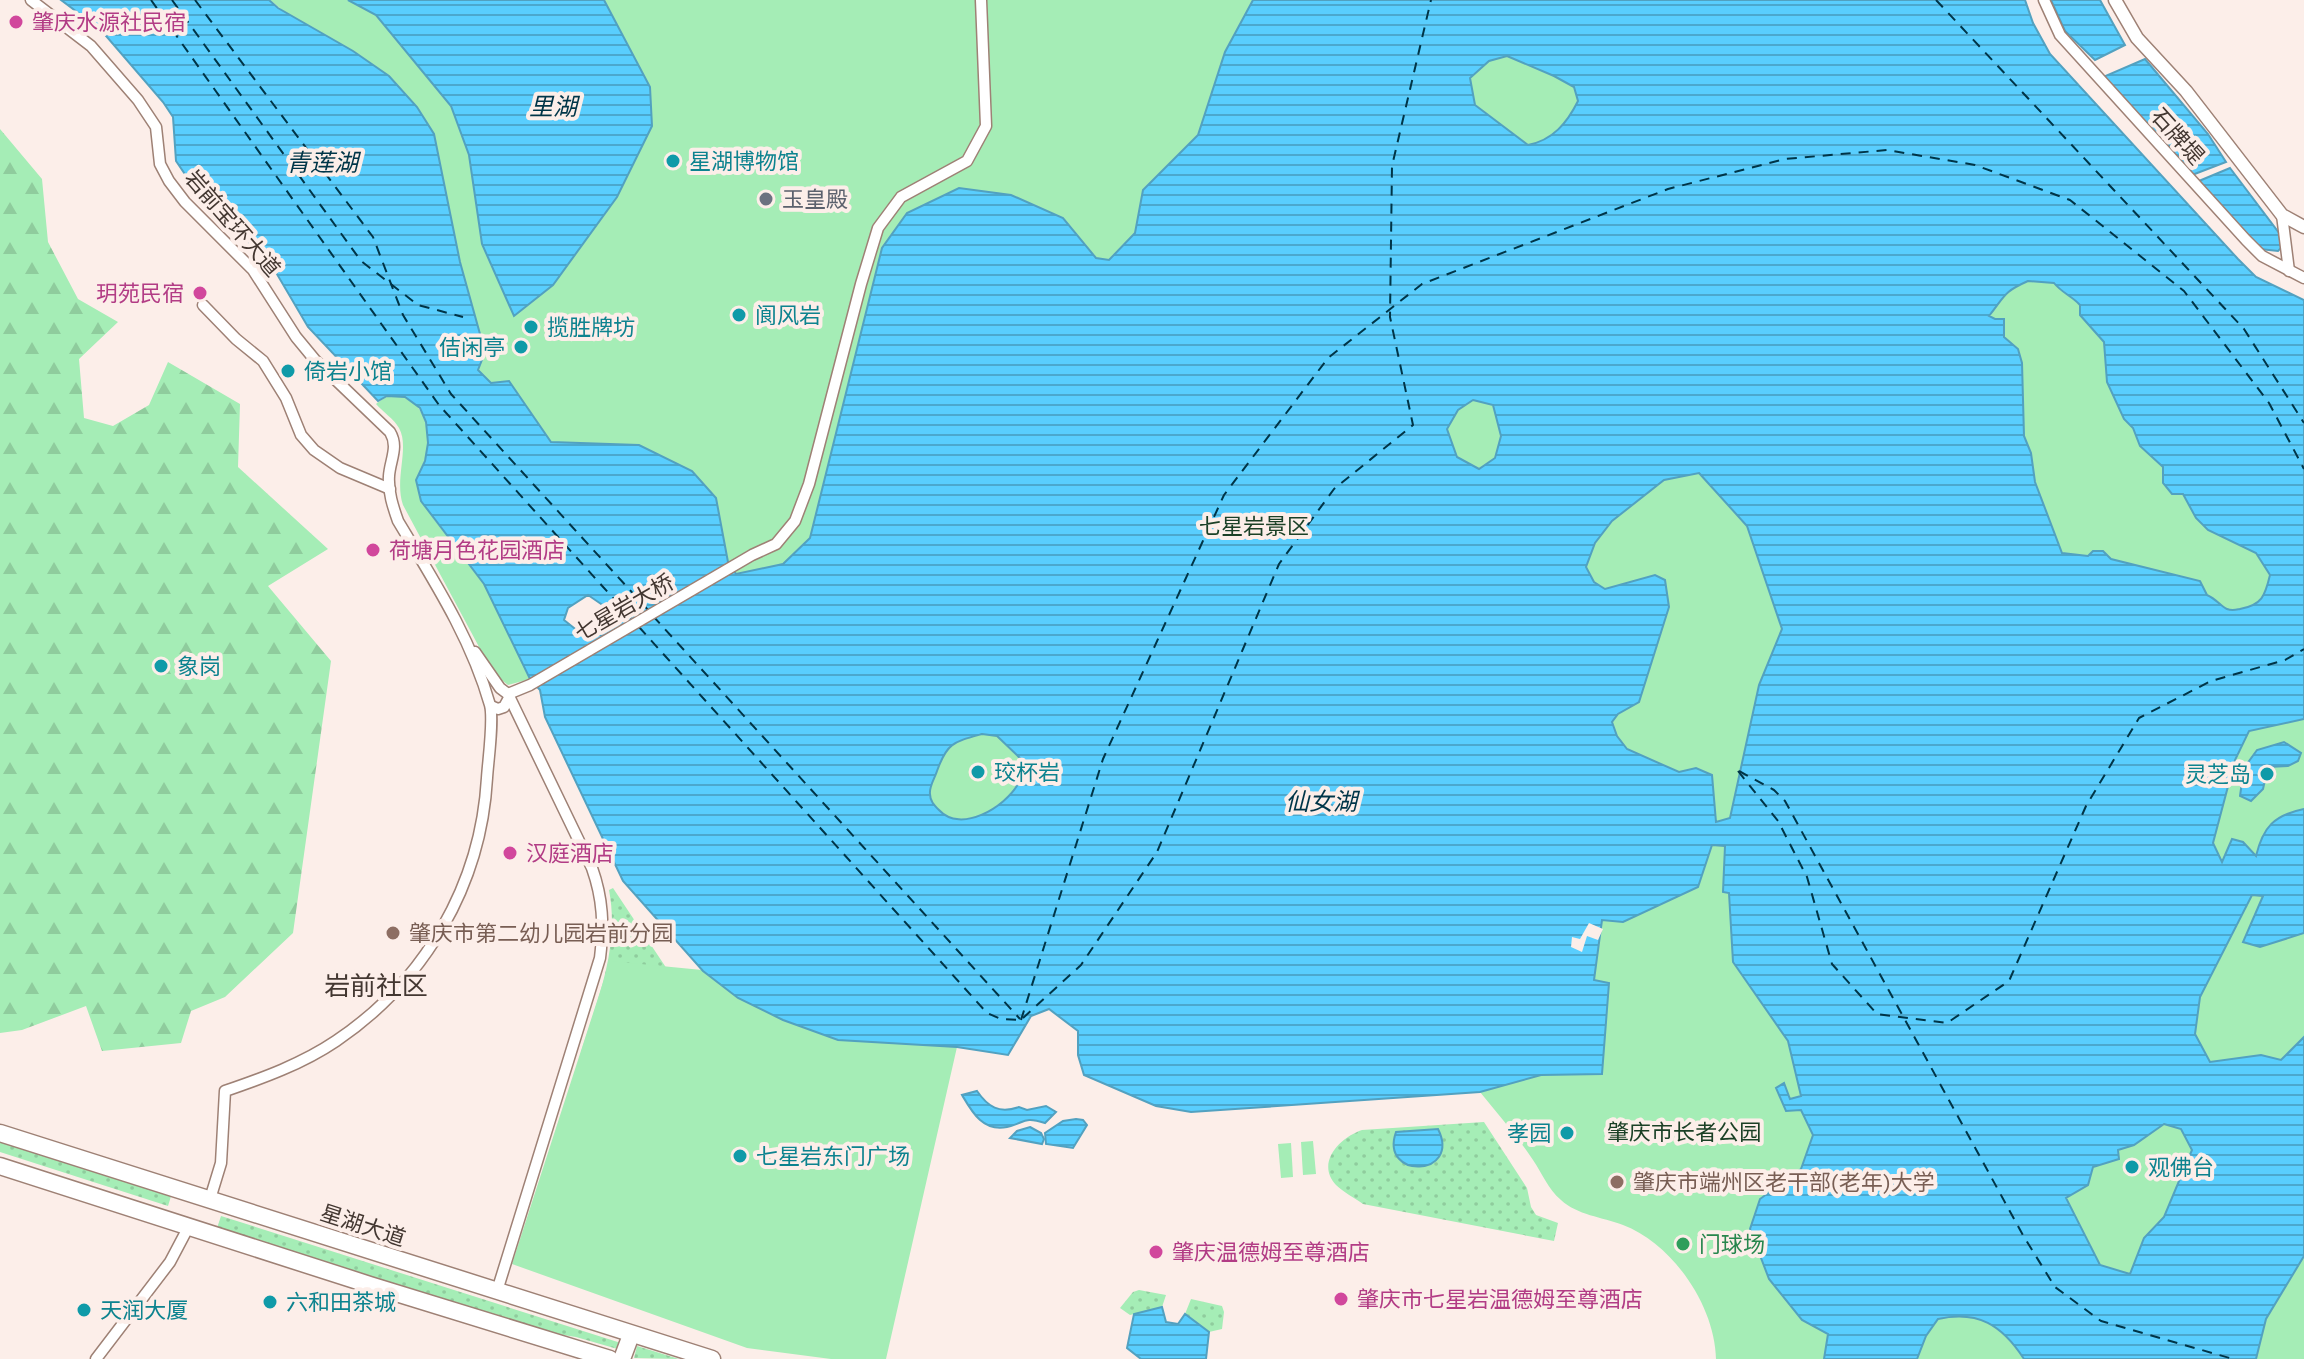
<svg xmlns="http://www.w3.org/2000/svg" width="2304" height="1359" viewBox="0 0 2304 1359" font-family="'Work Sans','Noto Sans SC',sans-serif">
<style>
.grass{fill:url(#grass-dots)}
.forest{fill:url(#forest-firs)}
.park{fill:#a5edb6}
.water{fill:url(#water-rules);stroke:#52a1c0;stroke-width:2;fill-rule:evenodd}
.pier{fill:#fceee9}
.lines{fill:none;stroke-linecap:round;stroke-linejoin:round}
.ferry{stroke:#003548;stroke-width:2;stroke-dasharray:10 8;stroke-linecap:butt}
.minor-casing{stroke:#9e8175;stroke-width:13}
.tertiary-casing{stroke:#9e8175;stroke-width:15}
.primary-casing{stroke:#9e8175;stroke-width:19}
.minor{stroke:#fff;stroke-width:10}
.tertiary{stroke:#fff;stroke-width:12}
.primary{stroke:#fff;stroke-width:16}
.hotel-dot{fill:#d1479c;stroke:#fceee9;stroke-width:3}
.culture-dot{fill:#0f9aa8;stroke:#fceee9;stroke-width:3}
.worship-dot{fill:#6b7280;stroke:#fceee9;stroke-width:3}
.education-dot{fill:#8d6e63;stroke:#fceee9;stroke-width:3}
.leisure-dot{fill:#2e9e5b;stroke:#fceee9;stroke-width:3}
.labels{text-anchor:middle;stroke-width:8;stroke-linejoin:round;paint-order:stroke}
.hotel-label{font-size:22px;fill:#b23c85;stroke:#fceee9;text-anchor:start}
.street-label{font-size:22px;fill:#433731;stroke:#fceee9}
.culture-label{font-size:22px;fill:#0d838f;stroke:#fceee9;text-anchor:start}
.worship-label{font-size:22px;fill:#5b616d;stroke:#fceee9;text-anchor:start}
.park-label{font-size:22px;fill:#1b4026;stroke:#fceee9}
.education-label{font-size:22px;fill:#785e54;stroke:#fceee9;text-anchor:start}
.leisure-label{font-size:22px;fill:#27864d;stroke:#fceee9;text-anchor:start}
.water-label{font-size:24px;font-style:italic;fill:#003548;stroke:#fceee9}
.quarter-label{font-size:26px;fill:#433731;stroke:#fceee9}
</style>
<defs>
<pattern id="grass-dots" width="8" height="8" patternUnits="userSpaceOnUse" patternTransform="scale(2)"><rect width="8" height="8" fill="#a5edb6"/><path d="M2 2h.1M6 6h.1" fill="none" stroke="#8fcc9d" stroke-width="1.8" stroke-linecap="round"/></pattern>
<pattern id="forest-firs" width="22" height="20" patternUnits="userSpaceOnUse" patternTransform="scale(2)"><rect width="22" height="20" fill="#a5edb6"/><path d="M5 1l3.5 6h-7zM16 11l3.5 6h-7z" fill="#8fcc9d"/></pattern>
<pattern id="water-rules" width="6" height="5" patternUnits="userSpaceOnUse" patternTransform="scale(2)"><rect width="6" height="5" fill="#59cefe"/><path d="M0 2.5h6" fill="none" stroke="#4ba8ce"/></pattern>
</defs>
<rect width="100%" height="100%" fill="#fceee9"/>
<g class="grass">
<path d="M613 888 671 975 581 1052C598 998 620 947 609 890Z"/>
<path d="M1484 1122 1527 1188 1531 1207 1536 1215 1558 1223 1554 1241 1363 1204C1355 1198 1343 1192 1336 1185 1315 1162 1341 1137 1362 1130Z"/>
<path d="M0 1139 172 1193 168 1206 0 1152Z"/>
<path d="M221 1216 624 1344 621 1350 576 1337 538 1331 217 1228Z"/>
<path d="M1139 1290 1166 1295 1162 1307 1130 1315 1120 1308 1133 1292Z"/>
<path d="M1191 1299 1222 1306 1224 1312 1222 1329 1209 1332 1185 1314Z"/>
<path d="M637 1346 679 1359 634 1358Z"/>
</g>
<path class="forest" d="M0 129 42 179 48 242 78 299 118 322 79 359 84 418 113 426 149 405 168 362 240 404 238 467 328 549 268 586 331 661 293 933 225 997 191 1011 181 1043 102 1051 86 1006 22 1030 0 1033Z"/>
<g class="park">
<path d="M270 0H2025L2033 23 2050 54 2238 259 2256 277 2304 300V1359H1716C1715 1306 1673 1244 1623 1225 1602 1217 1577 1215 1561 1200 1548 1189 1542 1173 1533 1160 1517 1136 1498 1114 1480 1092L1191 1112 1156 1106 1084 1075 1078 1055V1031L1049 1009 1031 1016 1008 1055 957 1047 886 1359H831L747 1348 512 1264 610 961 702 970 623 881 545 717 540 690 530 679 508 685 493 673 403 505C394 479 410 447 399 428 394 419 383 412 376 404 407 378 430 414 428 444 427 457 421 469 416 480L433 518 484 583 530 679 728 562 716 498 576 445 551 443 509 381 491 383 478 370 485 351 460 262 434 134Z"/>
<path d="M1313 1141 1316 1174 1303 1175 1301 1142Z"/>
<path d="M1291 1143 1293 1177 1281 1178 1278 1144Z"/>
</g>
<g class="water">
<path d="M61 0H269L278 8 353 51 389 76 417 107 434 134 460 262 485 352 478 370 491 383 509 381 551 442 639 445 692 471 716 498 728 562 736 574 783 564 810 538 882 248 907 213 959 188 1011 195 1063 218 1096 258 1109 260 1135 233 1143 190 1198 135 1225 52 1253 0H2025L2033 23 2050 54 2238 259 2256 277 2304 300V719L2249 731 2235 760 2213 843 2222 862 2232 839 2243 842 2256 856C2263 827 2274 815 2304 809V933L2260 947 2243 942 2263 896 2252 895 2200 997 2195 1034 2210 1062 2261 1055 2281 1060 2304 1037V1256L2266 1319 2256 1359H2024C2002 1325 1978 1310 1938 1319L1926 1336 1917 1359H1824L1828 1334 1802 1320 1769 1279 1750 1229 1760 1199 1801 1169 1813 1135 1801 1110 1786 1111 1776 1088 1784 1083 1790 1099 1801 1096 1788 1041 1733 962 1729 893 1723 892 1725 846 1712 845 1698 887 1623 922 1602 920 1594 980 1609 983 1602 1074 1541 1075 1480 1092 1191 1112 1156 1106 1084 1075 1078 1055V1031L1049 1009 1031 1016 1008 1055 957 1047 838 1040 783 1020 738 998 703 971 623 881 545 717 540 690 530 679 484 584 421 501 416 480 425 461 428 443 426 422 420 408 405 397 387 396 378 401 308 327 274 269 189 180 176 161 173 117 163 102 101 30ZM1507 56 1554 76 1574 87 1578 101C1567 123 1553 140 1528 145L1475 105 1470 78 1489 61ZM2028 281 2054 283C2062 293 2072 296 2080 305V315L2104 342 2107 382 2124 419 2133 428 2140 446 2163 467V483L2172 494H2183L2196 518 2208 530 2256 553 2270 575C2265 596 2262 605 2240 609 2235 610 2232 611 2227 609 2222 607 2216 599 2207 595L2200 581 2111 559 2103 551H2093L2088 556 2062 553 2035 482 2031 453 2024 436 2022 363 2018 349 2004 337V319H1995L1989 316C2005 296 2003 292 2028 281ZM1473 400 1493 405 1501 436 1495 458 1479 469 1457 457 1447 429 1458 410ZM1699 473 1747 526 1782 629 1759 685 1730 818 1716 822 1712 775 1696 768 1679 772 1627 749 1617 736 1612 722 1618 714 1639 702 1669 607 1665 580 1655 575 1605 589 1594 582 1586 567 1595 543 1612 521 1664 480ZM588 595 604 606 607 617 606 631 589 640 564 620 568 608ZM982 734 997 736 1022 760C1021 768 1022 777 1018 784 1005 807 961 834 939 810 934 805 930 801 930 794 929 786 935 778 937 771 947 743 953 742 982 734ZM2164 1124 2181 1129 2192 1150 2164 1217 2144 1238 2130 1274 2100 1265 2066 1198 2088 1185 2093 1167 2119 1159 2118 1150 2134 1145Z"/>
<path d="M348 0H604L650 87 652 126 617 197 553 285 514 316 482 244 469 155 451 106 376 15Z"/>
<path d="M2051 0H2100L2125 45 2095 60 2065 31Z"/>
<path d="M2145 59 2208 134 2226 162 2192 175 2103 77Z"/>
<path d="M2230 168 2279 233 2281 248 2278 251 2260 249 2199 181Z"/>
<path d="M2284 742 2301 753 2298 761 2288 766 2268 767 2263 789 2251 801 2240 796 2244 768 2257 750Z"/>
<path d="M977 1091C988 1107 999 1114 1019 1107L1027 1110 1046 1106 1056 1112 1045 1123C1023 1116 1025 1123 1007 1127 983 1132 972 1112 962 1095Z"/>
<path d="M1076 1119 1083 1120 1087 1125 1073 1148 1046 1144 1045 1133 1063 1121Z"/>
<path d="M1030 1127 1041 1133 1044 1139 1042 1144 1010 1138 1017 1131Z"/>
<path d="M1438 1129C1462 1177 1379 1180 1396 1132Z"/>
<path d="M1162 1307 1166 1322 1178 1324 1185 1314 1209 1332 1206 1359H1141L1127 1348 1134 1314Z"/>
</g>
<path class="pier" d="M1589 923 1603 929 1598 940 1587 936 1582 952 1571 947 1572 937 1580 939Z"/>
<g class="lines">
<g class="ferry">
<path d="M151 0 439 405 632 619"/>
<path d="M172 0 361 261 418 305 463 317"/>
<path d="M195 0 373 237 403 315 451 394 649 611"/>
<path d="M1936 0 2244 329 2304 423"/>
<path d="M653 616 1020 1019"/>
<path d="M639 627 987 1013 1001 1019 1020 1020"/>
<path d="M1738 771 1778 821 1807 877 1832 964 1877 1014 1947 1023 2009 981 2086 806 2139 718 2211 681 2285 660 2304 649"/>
<path d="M1739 771 1774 790 1785 801 2024 1237 2055 1287 2101 1321 2233 1359"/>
<path d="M1023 1018 1081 965 1157 852 1279 564 1334 489 1413 425 1390 317 1392 166 1431 0"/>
<path d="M1021 1020 1103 759 1224 495 1328 358 1422 284 1668 189 1785 159 1887 150 1975 165 2070 200 2184 291 2269 403 2304 469"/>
</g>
<g class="minor-casing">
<g id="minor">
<path d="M31 0 91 46 138 100 156 127 160 164 169 181 185 202 253 270 296 337 315 360 390 432C399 447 390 460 389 476 388 492 393 507 398 521 434 581 471 638 490 705 494 720 488 761 487 778 481 885 425 981 336 1041 302 1064 263 1078 225 1091L221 1163 210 1199"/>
<path d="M2044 0 2060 35 2246 240 2262 256 2304 278"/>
<path d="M2282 215 2289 271"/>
<path d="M203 305 236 339 263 361 286 398 301 435 314 450 340 468 390 489"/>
<path d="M475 652 500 688 508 694 592 868C603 899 604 925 600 958L497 1291"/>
<path d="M508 694 530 685 752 555 776 544 795 521 809 484 861 284 878 228 901 197 967 161 986 126 981 0"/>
<path d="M491 706 498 709 504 707 509 698"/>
<path d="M96 1359 170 1262 189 1226"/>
</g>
</g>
<g class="tertiary-casing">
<path id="tertiary" d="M2115 0 2137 38 2186 91 2282 215 2304 227"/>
</g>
<g class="primary-casing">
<g id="primary">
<path d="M0 1133 712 1359"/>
<path d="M0 1166 370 1285 610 1359"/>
<path d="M622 1359 631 1335"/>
</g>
</g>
<use href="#minor" class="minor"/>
<use href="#tertiary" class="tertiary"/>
<use href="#primary" class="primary"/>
</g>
<g class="hotel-dot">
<circle cx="16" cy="22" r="8"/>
<circle cx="200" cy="293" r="8"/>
<circle cx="373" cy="550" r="8"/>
<circle cx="510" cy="853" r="8"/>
<circle cx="1156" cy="1252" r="8"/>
<circle cx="1341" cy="1299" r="8"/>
</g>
<g class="culture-dot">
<circle cx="673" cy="161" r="8"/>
<circle cx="739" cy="315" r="8"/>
<circle cx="531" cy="327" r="8"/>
<circle cx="521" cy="347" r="8"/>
<circle cx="288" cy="371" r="8"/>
<circle cx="161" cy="666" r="8"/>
<circle cx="978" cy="772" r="8"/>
<circle cx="2267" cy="774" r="8"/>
<circle cx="1567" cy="1133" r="8"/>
<circle cx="740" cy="1156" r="8"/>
<circle cx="2132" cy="1167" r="8"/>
<circle cx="270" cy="1302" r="8"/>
<circle cx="84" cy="1310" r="8"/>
</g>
<circle class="worship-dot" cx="766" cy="199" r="8"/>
<g class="education-dot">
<circle cx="393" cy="933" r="8"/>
<circle cx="1617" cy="1182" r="8"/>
</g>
<circle class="leisure-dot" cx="1683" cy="1244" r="8"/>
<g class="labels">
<g class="hotel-label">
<text x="32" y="30">肇庆水源社民宿</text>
<text x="184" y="301" text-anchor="end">玥苑民宿</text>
<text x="389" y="558">荷塘月色花园酒店</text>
<text x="526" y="861">汉庭酒店</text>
<text x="1172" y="1260">肇庆温德姆至尊酒店</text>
<text x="1357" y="1307">肇庆市七星岩温德姆至尊酒店</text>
</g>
<g class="street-label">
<text transform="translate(2178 136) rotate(48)" y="8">石牌堤</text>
<text transform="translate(233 223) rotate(49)" y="8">岩前宝环大道</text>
<text transform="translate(624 607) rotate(-30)" y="8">七星岩大桥</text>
<text transform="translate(363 1225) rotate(18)" y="8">星湖大道</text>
</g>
<g class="culture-label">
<text x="689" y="169">星湖博物馆</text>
<text x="755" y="323">阆风岩</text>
<text x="547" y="335">揽胜牌坊</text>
<text x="505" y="355" text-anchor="end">佶闲亭</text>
<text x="304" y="379">倚岩小馆</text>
<text x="177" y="674">象岗</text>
<text x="994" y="780">珓杯岩</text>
<text x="2251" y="782" text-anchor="end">灵芝岛</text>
<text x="1551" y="1141" text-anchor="end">孝园</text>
<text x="756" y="1164">七星岩东门广场</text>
<text x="2148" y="1175">观佛台</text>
<text x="286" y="1310">六和田茶城</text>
<text x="100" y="1318">天润大厦</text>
</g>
<g class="worship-label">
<text x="782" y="207">玉皇殿</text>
</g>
<g class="park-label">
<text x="1254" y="534">七星岩景区</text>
<text x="1684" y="1140">肇庆市长者公园</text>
</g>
<g class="education-label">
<text x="409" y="941">肇庆市第二幼儿园岩前分园</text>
<text x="1633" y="1190">肇庆市端州区老干部(老年)大学</text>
</g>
<g class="leisure-label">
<text x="1699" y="1252">门球场</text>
</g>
<g class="water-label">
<text x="553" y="115">里湖</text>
<text x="322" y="171">青莲湖</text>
<text x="1321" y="810">仙女湖</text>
</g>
<g class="quarter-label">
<text x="376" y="995">岩前社区</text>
</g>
</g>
</svg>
